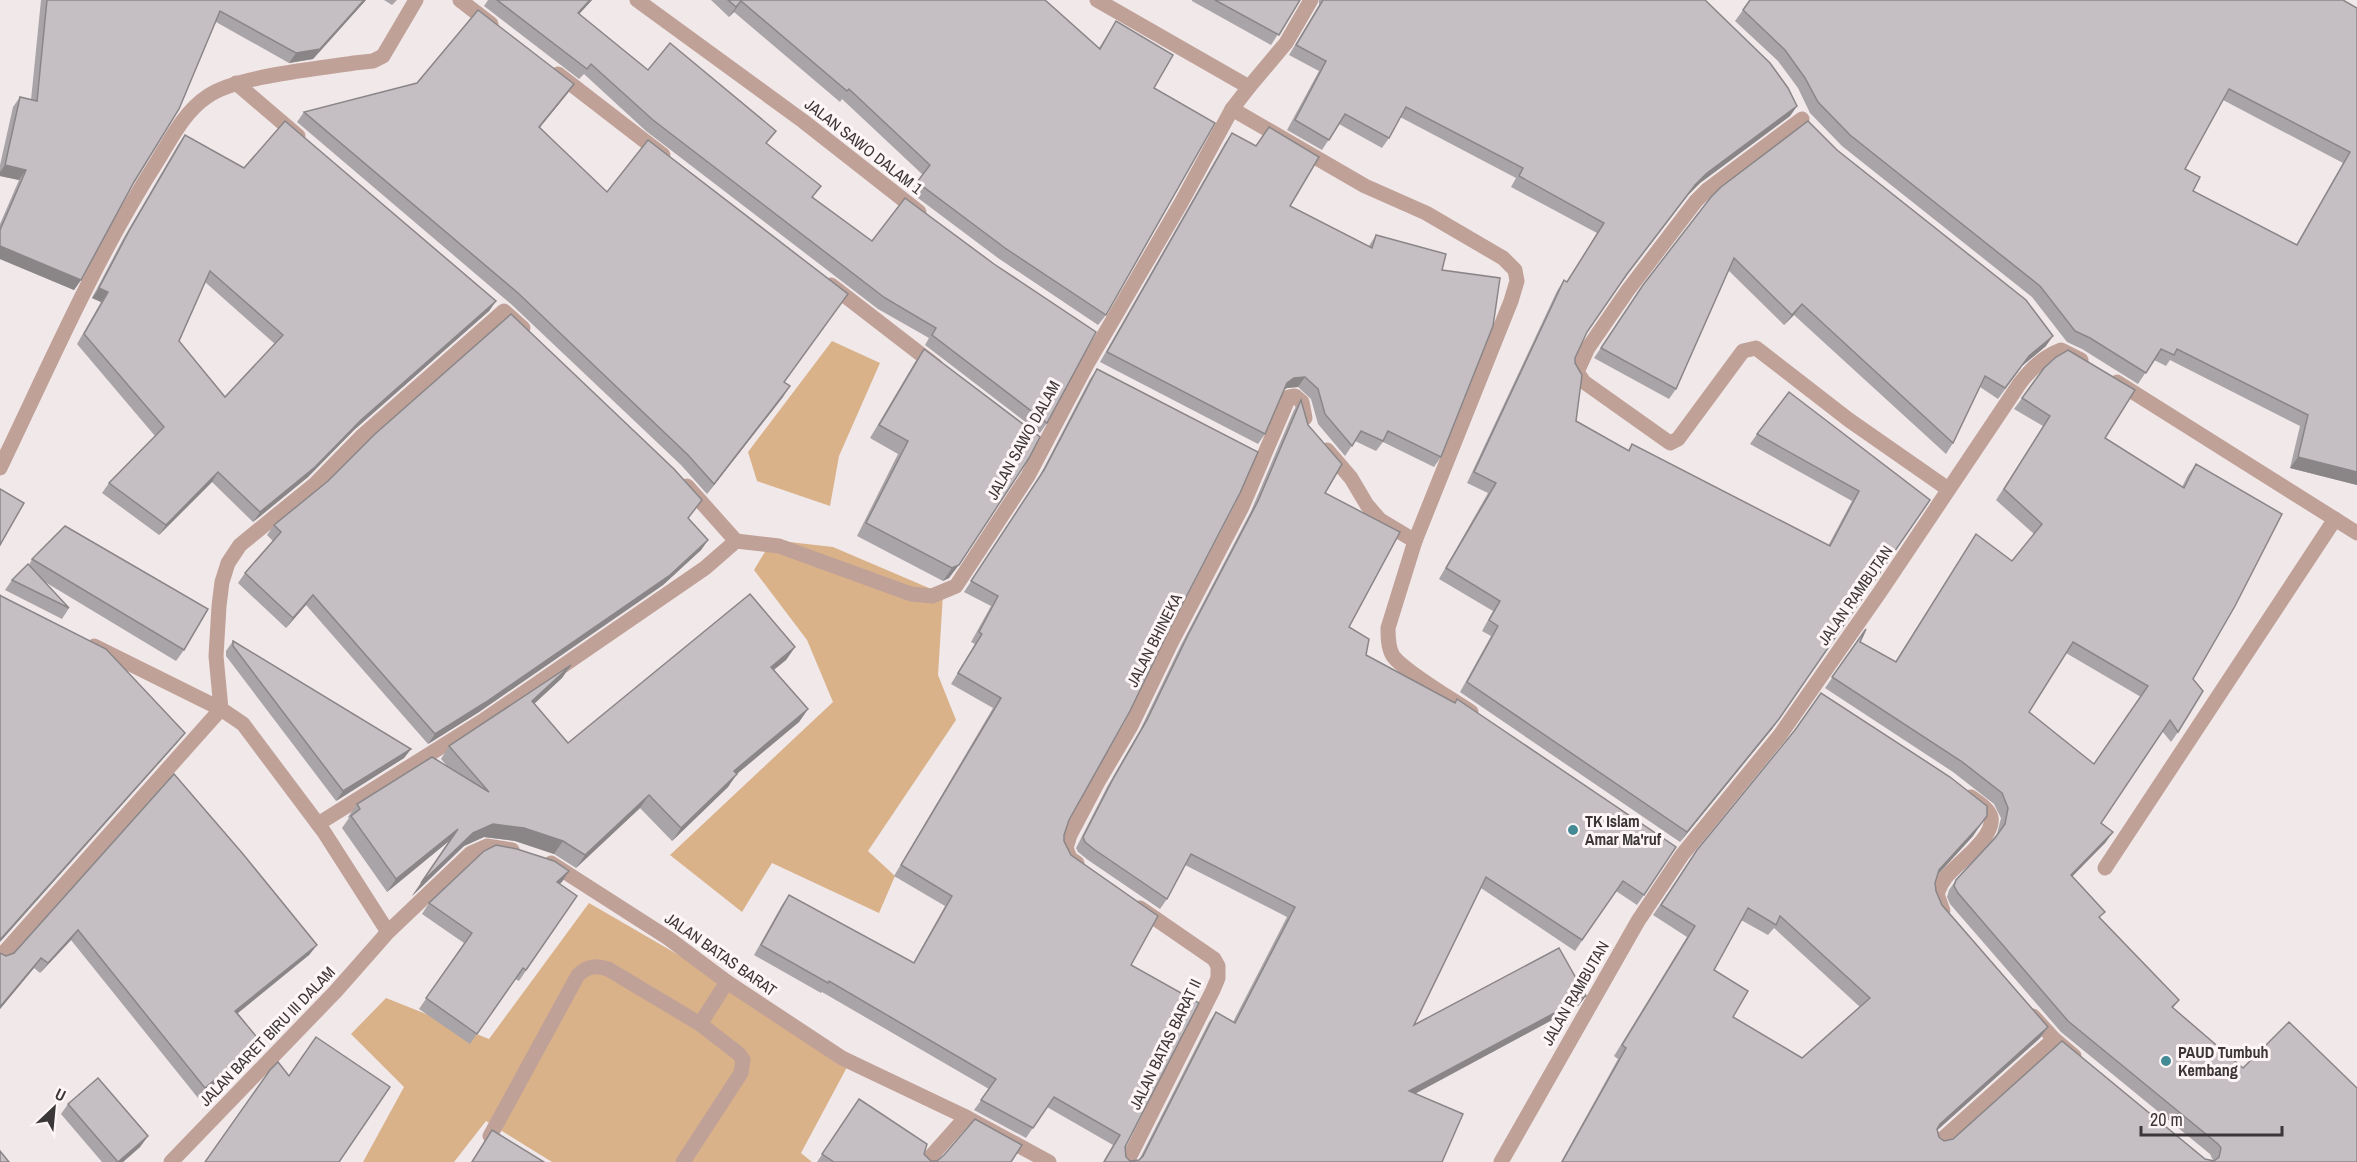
<svg xmlns="http://www.w3.org/2000/svg" width="2357" height="1162" viewBox="0 0 2357 1162" font-family="'Archivo Narrow',sans-serif">
<style>
.green{fill:#d9b28a}
.lines{fill:none;stroke-linecap:round;stroke-linejoin:round}
.minor{stroke:#c0a198;stroke-width:15}
.wall{fill:#a9a4a8;fill-rule:evenodd}
.shaded-wall{fill:#8a8688}
.building{fill:#c5bfc3;stroke:#8a8688;stroke-width:1.5;fill-rule:evenodd}
.poi-dot{fill:#438a94;stroke:#fef6f7;stroke-width:2}
.labels{text-anchor:middle;stroke-width:6;stroke-linejoin:round;paint-order:stroke}
.street-label{font-size:16px;fill:#3b3738;stroke:#fef6f7}
.poi-label{font-size:16px;font-weight:bold;fill:#3b3738;stroke:#fef6f7;text-anchor:start}
</style>
<rect width="100%" height="100%" fill="#f1e8ea"/>
<g class="green">
<path d="M832 341 880 363 839 456 830 506 757 481 748 452Z"/>
<path d="M772 540 833 547 943 594 938 675 956 720 868 851 895 876 879 913 772 863 742 912 670 855 833 702 807 640 754 570Z"/>
<path d="M589 903 853 1056 801 1153 812 1162H552L486 1121 454 1162H363L404 1087 351 1034 386 998 489 1039Z"/>
</g>
<g class="lines">
<g class="minor">
<path d="M460 0 491 24"/>
<path d="M637 0 803 121 919 212"/>
<path d="M1097 0 1249 87 1286 43 1311 0"/>
<path d="M558 74 663 155"/>
<path d="M236 83 298 136"/>
<path d="M1232 109 1365 186 1426 213 1503 258 1515 270 1517 281 1511 301 1415 541 1388 628C1388 637 1388 648 1393 656 1405 672 1452 699 1471 712"/>
<path d="M1802 119 1707 190 1696 201 1628 290 1588 348 1577 372 1584 382 1670 443 1678 439 1743 351 1756 348 1849 420 1948 489"/>
<path d="M831 285 936 366"/>
<path d="M2117 382 2357 533"/>
<path d="M1327 450 1351 478 1367 505 1380 520 1415 541"/>
<path d="M0 468C50 364 96 257 158 160 172 137 185 111 208 96 237 76 317 69 354 63L373 61 383 56 416 0"/>
<path d="M687 486 736 541"/>
<path d="M736 541 779 546 911 594 932 596 956 586 1028 476 1086 366 1181 203 1232 109 1249 87"/>
<path d="M318 824 484 720 705 568 736 541"/>
<path d="M551 863 668 938 727 982 842 1058 966 1117 1049 1162"/>
<path d="M1077 863 1070 858 1066 848 1070 835 1098 782 1131 726 1172 641 1242 507 1289 397 1295 396 1302 402 1305 418"/>
<path d="M2105 868 2335 519"/>
<path d="M1943 911 1937 894C1939 888 1942 882 1946 877 1957 863 1995 838 1991 817 1989 809 1978 802 1971 797"/>
<path d="M388 932 324 832 243 724 221 709 216 656 219 606 222 582 228 563 240 545 315 484 361 437 504 311 523 328"/>
<path d="M0 957 221 709 94 646"/>
<path d="M2033 1016 2054 1039 2074 1056"/>
<path d="M490 1136 578 975C588 966 595 965 608 969L700 1024"/>
<path d="M1939 1142 2054 1039"/>
<path d="M171 1162 336 991 388 932 471 853 487 846 512 850"/>
<path d="M683 1162 741 1073 743 1060 739 1054 700 1024 727 982"/>
<path d="M926 1162 966 1117"/>
<path d="M1127 1162 1213 990 1218 978V966L1214 959 1140 908"/>
<path d="M1501 1162 1638 921 1682 855 1780 735 1880 592 2020 383C2032 368 2043 357 2061 350L2081 360"/>
</g>
</g>
<g class="wall">
<path d="M41 0H366L313 59 289 63 216 22 134 182 81 280 74 290 0 259V224L19 180 0 176V165L13 107 20 97 31 100Z"/>
<path d="M384 0H397L392 5Z"/>
<path d="M488 0H592L579 14 648 70 766 144 813 197 1047 423 1040 433 925 345 929 338 878 309 646 131 584 74 579 79 484 6Z"/>
<path d="M711 0H1045L1099 48 1116 21 1154 88 1106 315 1098 325 998 258 910 192 923 175 842 99 840 102 734 12 729 17Z"/>
<path d="M1192 0H1300L1271 45 1192 1Z"/>
<path d="M1319 0H1705L1797 106 1790 116 1700 183 1688 195 1621 283 1587 332 1575 358 1576 421 1628 450 1632 444 1828 546 1852 501 1750 444 1757 434 1930 500 1772 729 1680 842 1460 692 1491 636 1482 631 1493 611 1439 579 1488 493 1467 483 1557 291 1564 280 1567 282 1597 233 1511 187 1516 178 1400 117 1389 138 1382 148 1339 124 1322 150 1287 130 1319 71 1289 55 1319 5Z"/>
<path d="M2357 8V485L2290 468 2300 426 2170 360 2166 366 2154 360 2138 384 2082 349 2067 342 2032 297 1842 146 1810 113 1798 88 1778 61 1735 21 1743 10ZM2223 100 2343 163 2296 245 2193 191 2185 169Z"/>
<path d="M574 84 567 94 540 127 785 382 783 397 707 494 681 465 511 304 297 122 304 112Z"/>
<path d="M1232 133 1290 206 1369 246 1376 235 1442 270 1441 457 1434 467 1383 442 1376 451 1355 441 1345 456 1318 424 1311 399 1298 387 1287 388 1284 389 1265 434 1258 444 1100 362 1225 143Z"/>
<path d="M185 135 244 168 496 301 489 311 354 430 308 477 253 522 212 482 159 535 102 493 109 483 155 436 77 344 101 302 92 298 123 239 178 145ZM205 282 275 344 225 397 179 341Z"/>
<path d="M1837 150 2046 346 2022 366 1998 399 1980 387 1953 443 1946 454 1794 315 1784 325 1728 270 1676 389 1669 399 1594 358 1643 285Z"/>
<path d="M924 349 1040 437 949 578 943 581 857 536 898 454 870 438 915 362Z"/>
<path d="M2044 368 2105 438 2182 487 2188 475 2196 464 2193 679 2178 732 2171 742 2162 731 2101 823 2113 832 2105 843 2072 876 2100 919 2179 1000 2173 1008 2243 1068 2357 1162H1561L1618 1059 1614 1056 1687 937 1653 915 1697 850 1987 816 1973 836 1938 874 1935 883 1936 891 1942 905 2048 1027 2040 1038 1937 1130 1939 1137 1944 1141 2205 1159 2213 1160 2210 1154 2061 1032 1950 904 1947 897 1949 890 1956 880 1997 834 2001 818 1994 804 1953 772 1825 688 1866 629 1860 642 1895 662 1976 534 2012 561 2034 534 1996 500 2043 426 2014 409ZM2066 653 2141 697 2094 764 2029 712ZM1741 920 1768 935 1774 928 1860 1007 1802 1058 1733 1017 1714 970Z"/>
<path d="M1097 369 1069 820 1064 835V841L1071 855 1131 965 1126 1157 1130 1161 1139 1160 1209 1022 1216 1012 1233 1022 1287 917 1185 865 1167 899 1160 909 1088 860 1078 852 1076 848 1107 787 1140 730 1181 645 1251 511 1294 410 1301 400 1325 493 1349 627 1366 655 1455 703 1457 699 1644 895 1637 905 1616 891 1575 951 1481 888 1414 1025 1586 996 1578 1006 1415 1094 1442 1162H1103L1113 1145 1047 1107 1026 1138 974 1110 989 1089 822 992 821 993 754 955 782 905 789 895 913 963 945 906 894 876 993 708 951 684 975 644 971 642 991 606 964 592 1037 481 1090 379Z"/>
<path d="M688 518 708 540 701 550 663 585 479 712 428 744 306 605 286 628 238 583 245 573 273 541 267 535 274 525Z"/>
<path d="M32 559 184 650 176 661 45 582 69 608 62 619 5 590 12 580 29 565Z"/>
<path d="M233 641 411 749 404 758 336 801 226 656V651Z"/>
<path d="M795 647 786 660 774 670 808 709 799 722 736 774 728 787 672 841 640 808 576 868 554 854 515 841 484 837 464 846 412 896 449 841 387 892 342 828 349 818 348 817 357 804 447 766 441 759 449 746 571 665 562 678 534 704 568 743Z"/>
<path d="M174 774 243 854 317 945 309 955 238 1013 260 1041 253 1051 198 1098 71 940 40 973 34 968 0 1009V953L6 956 14 953Z"/>
<path d="M569 871 559 884 577 896 519 981 515 979 470 1044 419 1009 464 943 422 914 429 903Z"/>
<path d="M68 1104 148 1136 140 1147 123 1162H102L61 1114Z"/>
<path d="M852 1109 924 1154 931 1161 1011 1162H817Z"/>
<path d="M492 1130 544 1162H471Z"/>
</g>
<g class="shaded-wall">
<path d="M364 0H366L313 59 289 63 296 53Z"/>
<path d="M590 0H592L571 23 578 13Z"/>
<path d="M741 1 734 12 729 17 736 7Z"/>
<path d="M574 84 567 94 532 137 539 127Z"/>
<path d="M1797 106 1790 116 1700 183 1688 195 1620 284 1695 185 1707 173Z"/>
<path d="M5 165 26 170 19 180 0 176V172Z"/>
<path d="M0 246 81 280 74 290 0 259Z"/>
<path d="M99 288 108 292 101 302 92 298Z"/>
<path d="M496 301 489 311 354 430 308 477 253 522 260 512 361 420Z"/>
<path d="M1802 304 1794 315 1784 325 1792 315Z"/>
<path d="M2053 336 2046 346 2022 366 1998 399 2029 356Z"/>
<path d="M1305 377 1298 387 1287 388 1280 393 1287 383 1294 378Z"/>
<path d="M790 386 783 397 707 494 714 484Z"/>
<path d="M2298 457 2357 472V485L2290 468Z"/>
<path d="M218 472 212 482 159 535 166 525Z"/>
<path d="M708 540 701 550 663 585 479 712 428 744 435 734Z"/>
<path d="M959 565 949 578 943 581 952 568Z"/>
<path d="M313 595 306 605 286 628 293 618Z"/>
<path d="M795 647 786 660 762 679 771 667Z"/>
<path d="M571 665 562 678 523 714 532 701Z"/>
<path d="M808 709 799 722 725 784 734 771Z"/>
<path d="M1779 719 1772 729 1680 842 1687 832Z"/>
<path d="M185 733 177 743 0 942V940Z"/>
<path d="M411 749 404 758 336 801 343 791Z"/>
<path d="M737 774 728 787 672 841 681 828Z"/>
<path d="M649 795 640 808 576 868 585 855Z"/>
<path d="M493 824 524 828 563 841 554 854 515 841 484 837 464 846 412 896 421 883 473 833Z"/>
<path d="M1980 825 1973 836 1932 881 1939 870Z"/>
<path d="M458 829 449 841 387 892 396 879Z"/>
<path d="M2113 832 2105 843 2063 886 2071 875Z"/>
<path d="M569 871 562 882 550 893 557 882Z"/>
<path d="M78 930 71 940 40 973 48 963Z"/>
<path d="M317 945 309 955 228 1021 235 1011Z"/>
<path d="M41 958 34 968 0 1009V1007Z"/>
<path d="M1586 996 1578 1006 1401 1101 1409 1091Z"/>
<path d="M2048 1027 2040 1038 1932 1135 1940 1124Z"/>
<path d="M260 1041 253 1051 198 1098 205 1088Z"/>
<path d="M148 1136 140 1147 123 1162H118Z"/>
</g>
<g class="building">
<path d="M47 0H364L320 49 296 53 220 11 179 109 134 182 81 280 0 246V230L26 170 5 165 20 97 37 101Z"/>
<path d="M497 0H590L578 13 648 70 670 43 776 131 766 143 821 186 812 197 872 241 905 198 994 264 1096 332 1047 423 932 335 936 328 885 298 653 120 591 64 587 69Z"/>
<path d="M728 0H1045L1100 49 1116 21 1173 55 1154 88 1215 123 1106 315 1005 248 917 182 930 165 849 89 847 91 741 1 736 7Z"/>
<path d="M1215 0H1300L1279 35Z"/>
<path d="M1323 0H1705L1770 63 1788 88 1797 106 1707 173 1695 185 1627 274 1587 332 1575 358V363L1582 375 1576 421 1629 451 1632 444 1830 546 1859 491 1757 434 1789 392 1930 500 1779 719 1687 832 1467 682 1498 626 1489 620 1500 601 1446 568 1496 483 1474 472 1564 280 1567 282 1604 223 1519 176 1523 168 1406 107 1389 138 1345 114 1329 140 1295 120 1326 61 1296 45Z"/>
<path d="M1750 0H2343L2357 8V472L2298 457 2308 415 2177 349 2174 355 2161 349 2146 373 2090 338 2075 331 2040 286 1850 135 1818 102 1805 78 1785 50 1743 10ZM2229 89 2350 152 2297 245 2193 191 2200 177 2185 169Z"/>
<path d="M478 10 574 84 539 127 607 192 648 140 848 294 784 382 790 386 714 484 688 455 518 293 304 112 417 83Z"/>
<path d="M285 121 496 301 361 420 315 467 260 512 218 472 166 525 109 483 164 427 84 334 108 292 99 288 130 229 185 135 244 168ZM210 271 283 335 225 397 179 341Z"/>
<path d="M1808 121 1837 150 2026 300 2053 336 2029 356 2005 388 1985 376 1953 443 1802 304 1792 315 1734 258 1676 389 1601 348 1643 285 1711 197 1721 187Z"/>
<path d="M1269 127 1319 157 1290 206 1372 248 1376 235 1446 254 1442 270 1500 278 1493 326 1441 457 1388 431 1383 441 1361 431 1352 446 1325 414 1318 389 1305 377 1294 378 1287 383 1265 434 1107 352 1232 133 1256 146Z"/>
<path d="M511 314 674 469 702 500 688 518 708 540 670 575 486 702 435 734 313 595 293 618 245 573 281 532 274 525 328 481 375 434Z"/>
<path d="M924 349 1040 437 1029 458 959 565 952 568 866 523 908 441 879 425Z"/>
<path d="M2068 350 2135 390 2105 438 2184 488 2196 464 2282 514 2235 606 2193 679 2203 691 2178 732 2170 720 2101 823 2113 832 2071 875 2105 912 2099 917 2179 1000 2172 1007 2243 1068 2289 1022 2357 1088V1162H1562L1626 1048 1622 1045 1695 926 1661 905 1697 850 1795 730 1821 693 1950 777 1987 806V816L1980 825 1939 870 1935 883 1936 891 1942 905 2048 1027 1940 1124 1937 1129 1939 1137 1944 1141 1953 1139 2062 1041 2205 1159 2214 1161 2219 1157 2221 1148 2218 1144 2068 1021 1958 893 1954 886 1956 880 1995 838 2005 824 2008 808 2002 793 1961 761 1832 677 1866 629 1860 642 1896 662 1976 534 2012 561 2042 524 2004 489 2050 416 2022 398 2044 368 2056 357ZM2073 642 2148 686 2094 764 2029 712ZM1748 908 1776 925 1780 916 1870 998 1802 1058 1733 1017 1748 991 1714 970Z"/>
<path d="M1097 369 1258 452 1240 493 1171 626 1130 711 1069 820 1064 835V841L1071 855 1158 916 1131 965 1199 1003 1125 1147 1126 1157 1130 1161 1139 1160 1143 1156 1216 1012 1235 1023 1295 907 1191 854 1167 899 1095 850 1085 842 1083 837 1114 777 1147 720 1188 635 1258 501 1301 400 1308 425 1342 464 1325 493 1400 532 1349 627 1369 639 1366 655 1455 703 1457 699 1676 847 1644 895 1623 881 1582 940 1486 877 1414 1025 1559 948 1586 996 1409 1091 1463 1114 1442 1162H1104L1120 1135 1054 1097 1033 1128 981 1100 996 1079 829 981 828 983 761 945 789 895 914 963 952 896 901 865 1001 698 958 673 982 634 979 632 998 596 971 581 1044 470Z"/>
<path d="M0 489 24 503 0 545Z"/>
<path d="M65 526 208 609 184 650 32 559Z"/>
<path d="M28 564 69 608 12 580Z"/>
<path d="M750 594 795 647 771 667 808 709 734 771 737 774 681 828 649 795 585 855 563 841 524 828 493 824 473 833 421 883 458 829 396 879 351 816 360 809 357 804 432 757 489 792 449 746 571 665 532 701 568 743Z"/>
<path d="M0 595 3 597 106 649 185 733 0 940Z"/>
<path d="M233 641 411 749 343 791 233 646Z"/>
<path d="M174 774 243 854 317 945 235 1011 260 1041 205 1088 78 930 48 963 41 958 0 1007V953L6 956 14 953Z"/>
<path d="M496 845 517 849 554 861 569 871 557 882 577 896 526 970 523 968 477 1034 426 998 472 933 429 903 484 851Z"/>
<path d="M316 1037 390 1087 339 1162H205L270 1070 278 1062 289 1076Z"/>
<path d="M98 1078 148 1136 118 1162 68 1104Z"/>
<path d="M859 1099 927 1144 924 1154 931 1161H937L944 1155 975 1119 1022 1145 1011 1162H834L822 1154Z"/>
<path d="M492 1130 544 1162H472Z"/>
<path d="M0 1151 9 1162H0Z"/>
</g>
<g class="poi-dot">
<circle cx="1573" cy="830" r="6"/>
<circle cx="2166" cy="1061" r="6"/>
</g>
<g class="labels">
<g class="street-label">
<text transform="translate(864 146) rotate(38)" y="6">JALAN SAWO DALAM 1</text>
<text transform="translate(1023 440) rotate(-61)" y="6">JALAN SAWO DALAM</text>
<text transform="translate(1855 595) rotate(-55)" y="6">JALAN RAMBUTAN</text>
<text transform="translate(1154 640) rotate(-63)" y="6">JALAN BHINEKA</text>
<text transform="translate(721 954) rotate(35)" y="6">JALAN BATAS BARAT</text>
<text transform="translate(1575 993) rotate(-60)" y="6">JALAN RAMBUTAN</text>
<text transform="translate(267 1036) rotate(-46)" y="6">JALAN BARET BIRU III DALAM</text>
<text transform="translate(1165 1044) rotate(-64)" y="6">JALAN BATAS BARAT II</text>
</g>
<g class="poi-label">
<text x="1585" y="827">TK Islam<tspan x="1585" dy="18">Amar Ma'ruf</tspan></text>
<text x="2178" y="1058">PAUD Tumbuh<tspan x="2178" dy="18">Kembang</tspan></text>
</g>
</g>
<g transform="translate(54 1108) rotate(26)" stroke="#fef6f7" stroke-width="4.5" paint-order="stroke">
<path d="M0-4.5L10 22L0 15L-10 22Z" fill="#3b3738"/>
<text y="-9" font-size="16" font-weight="bold" text-anchor="middle" fill="#3b3738">U</text>
</g>
<path d="M2141 1126v9h141v-9" fill="none" stroke="#3b3738" stroke-width="3"/>
<text x="2150" y="1126" font-size="18" fill="#3b3738" stroke="#fef6f7" stroke-width="4.5" paint-order="stroke">20 m</text>
</svg>
